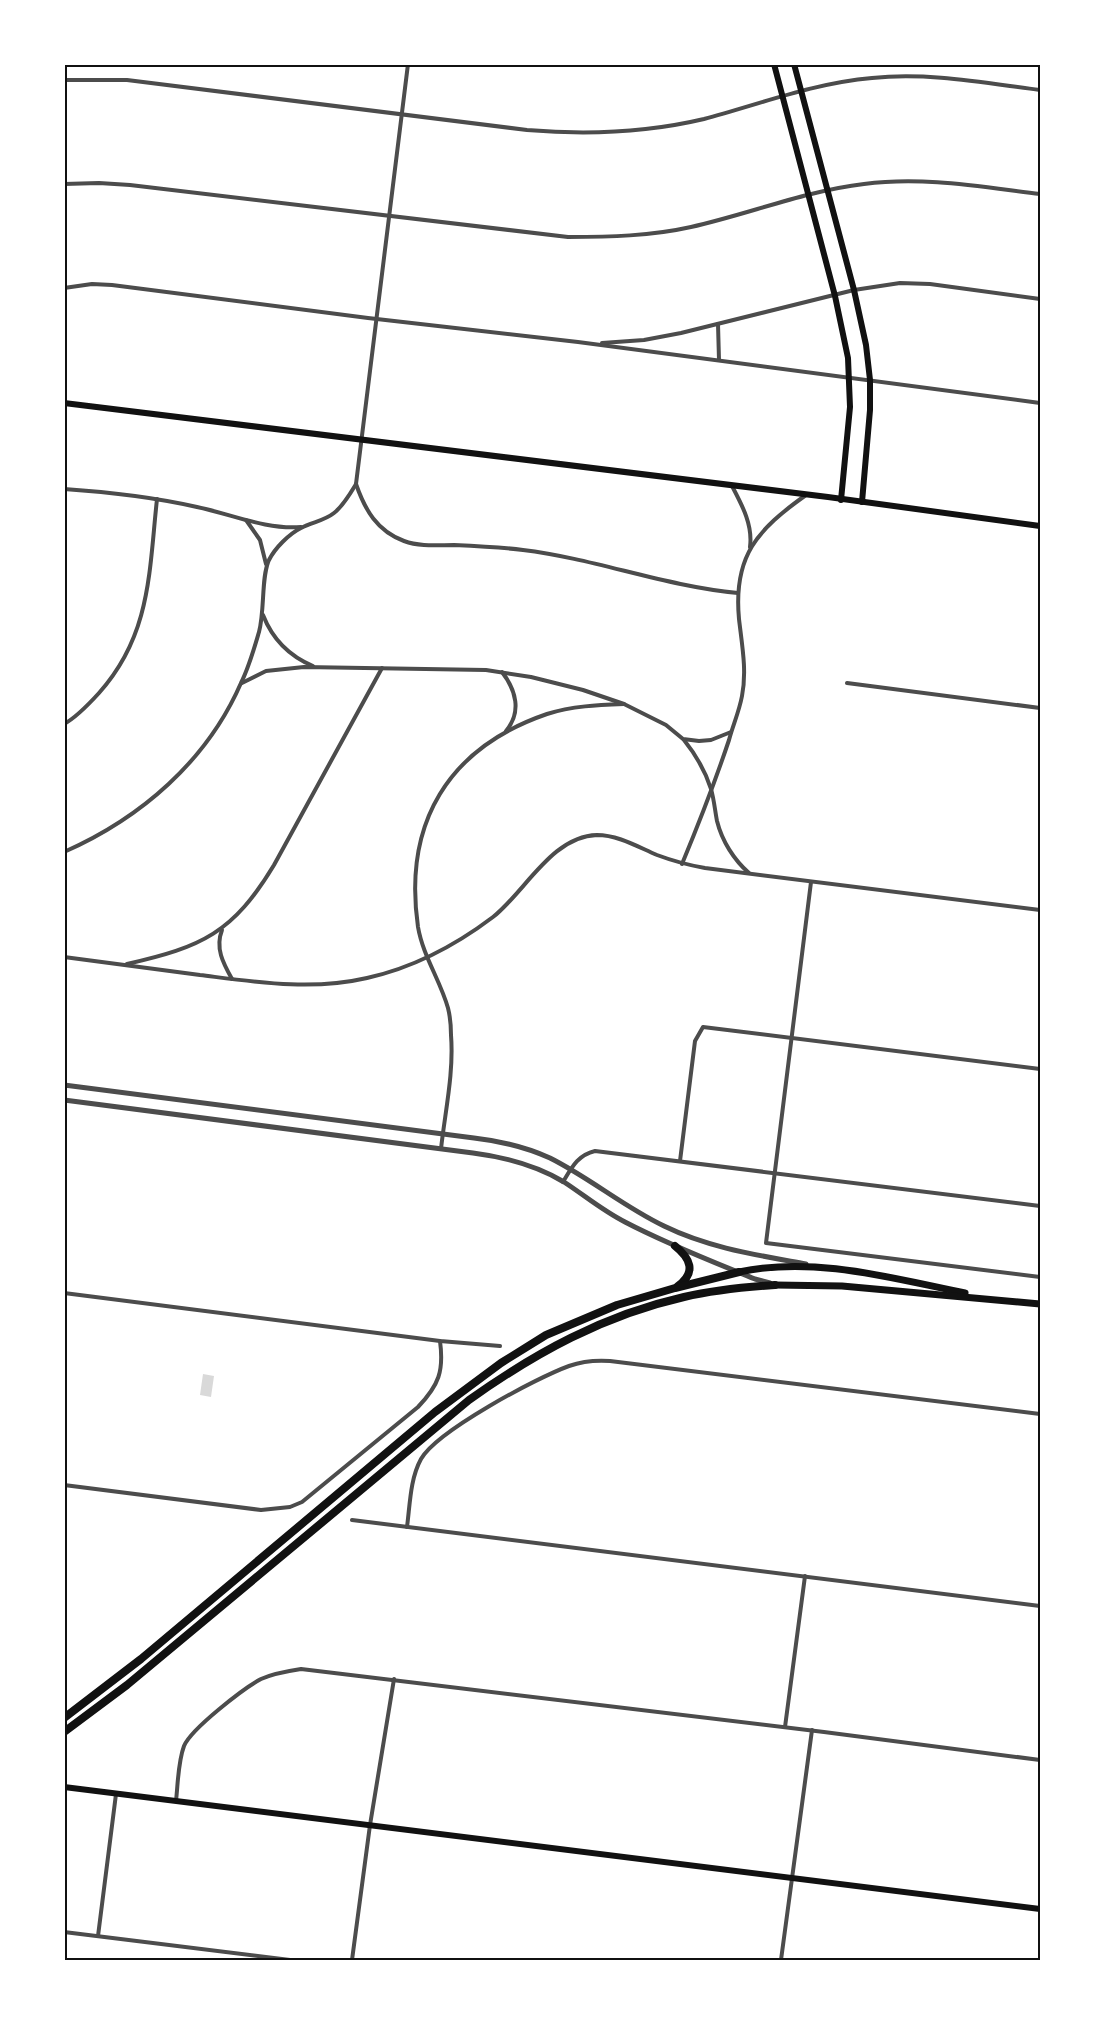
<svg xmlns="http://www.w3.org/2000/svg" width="1105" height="2025" viewBox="0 0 1105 2025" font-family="Merriweather,serif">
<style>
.water{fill:#d9d9d9}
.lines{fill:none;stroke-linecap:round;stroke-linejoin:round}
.minor{stroke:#4c4c4c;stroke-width:4}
.tertiary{stroke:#4c4c4c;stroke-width:5}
.secondary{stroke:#111;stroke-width:6}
.primary{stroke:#111;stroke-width:7}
.motorway{stroke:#111;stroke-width:8}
.neatline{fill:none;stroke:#111;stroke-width:2}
</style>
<rect width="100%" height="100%" fill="#fff"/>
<path class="water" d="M203 1374 214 1376 211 1397 200 1395Z"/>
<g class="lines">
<g class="minor">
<path d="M64 80H127L527 130C587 135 645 133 704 119 760 104 814 83 872 78 928 72 985 83 1040 90"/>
<path d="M64 184 99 183 130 185 568 237C609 237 651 236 691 227 749 214 805 191 864 184 923 176 982 187 1040 194"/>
<path d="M64 288 92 284 112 285 368 318 578 342 1040 403"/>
<path d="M718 324 719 360"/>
<path d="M602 343 644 340 681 333 854 290 900 283 930 284 1040 299"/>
<path d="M356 484C365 510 377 531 404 541 420 547 438 545 454 545 477 546 500 547 523 550 596 559 664 586 738 593"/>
<path d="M732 486C742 505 753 525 750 547"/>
<path d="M64 489C109 492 153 497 197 507 231 514 266 530 301 527"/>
<path d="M246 520 260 540 266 564"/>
<path d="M263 615C272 638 289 656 313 666"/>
<path d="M502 672C516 690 522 712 506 731"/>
<path d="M242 683 266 671 304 667 486 670 531 677 583 690 624 704 666 725 683 739 699 741 711 740 731 732"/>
<path d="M847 683 1040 708"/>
<path d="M64 724C77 717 89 704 99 693 151 635 149 572 157 499"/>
<path d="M684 740C696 755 705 770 711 789 714 799 715 811 717 821 722 841 734 860 749 873"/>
<path d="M64 852C141 818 207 761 241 683 249 667 254 649 259 632 265 610 261 577 269 560 275 548 289 534 301 528 312 522 324 521 334 513 343 506 350 494 356 484L408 64"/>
<path d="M682 864C699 823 715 782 729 740 733 725 739 712 742 696 747 671 742 645 739 619 733 556 757 530 806 495"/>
<path d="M811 882 766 1243 1040 1277"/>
<path d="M222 930C215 948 223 963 232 979"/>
<path d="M64 957C110 963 155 969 200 975 256 982 311 991 367 978 412 968 456 945 493 917 525 892 552 836 597 835 618 835 638 847 657 855 673 861 688 865 705 868L1040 910"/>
<path d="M127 964C202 947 233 933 274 865L382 668"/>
<path d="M441 1149C445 1112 454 1073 451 1035 451 1027 450 1016 448 1008 440 980 423 956 418 927 403 823 448 748 547 714 572 706 598 705 624 704"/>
<path d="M680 1161 695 1041 703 1027 1040 1069"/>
<path d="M563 1182C572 1167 578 1155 595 1151L1040 1206"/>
<path d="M64 1293 440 1341 500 1346"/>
<path d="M64 1485 261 1510 290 1507 302 1502 418 1407C439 1385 444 1371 440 1341"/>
<path d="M352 1520 1040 1606"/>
<path d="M407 1527C410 1505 410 1479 421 1459 437 1431 536 1378 569 1366 583 1361 596 1360 610 1361L1040 1414"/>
<path d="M785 1727 805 1576"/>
<path d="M176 1801C178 1783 178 1762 184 1746 191 1729 244 1688 261 1679 274 1673 288 1671 301 1669L824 1732 1040 1760"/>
<path d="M64 1932 290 1960"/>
<path d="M98 1936 116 1794"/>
<path d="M352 1960 370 1825 394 1679"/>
<path d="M781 1960 812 1730"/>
</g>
<g class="tertiary">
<path d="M64 1085 474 1138C500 1141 526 1147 550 1158 590 1178 624 1207 664 1226 709 1248 757 1255 806 1264"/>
<path d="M64 1100 473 1153C504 1157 536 1165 564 1182 584 1195 603 1211 625 1222 667 1244 711 1261 755 1279L770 1283"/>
</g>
<g class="secondary">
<path d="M774 64 835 296 848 358 850 407 841 500"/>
<path d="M794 64 854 290 866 345 870 380V410L862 502"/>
<path d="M64 403 828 497 1040 526"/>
<path d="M64 1787 1040 1909"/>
</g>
<g class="primary">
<path d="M739 1272C814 1256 891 1278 965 1293"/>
<path d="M775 1285 842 1286 1040 1304"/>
</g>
<g class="motorway">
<path d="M675 1246C690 1258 697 1272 678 1286"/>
<path d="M64 1718 141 1659 435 1412 501 1363 546 1335 617 1305 675 1288 739 1272"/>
<path d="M64 1732 127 1685 469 1400C535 1353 604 1315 684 1297 714 1290 745 1287 775 1285"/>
</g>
</g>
<rect width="1105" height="2025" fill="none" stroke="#ffffff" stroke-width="132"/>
<rect x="66" y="66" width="973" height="1893" class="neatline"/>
</svg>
